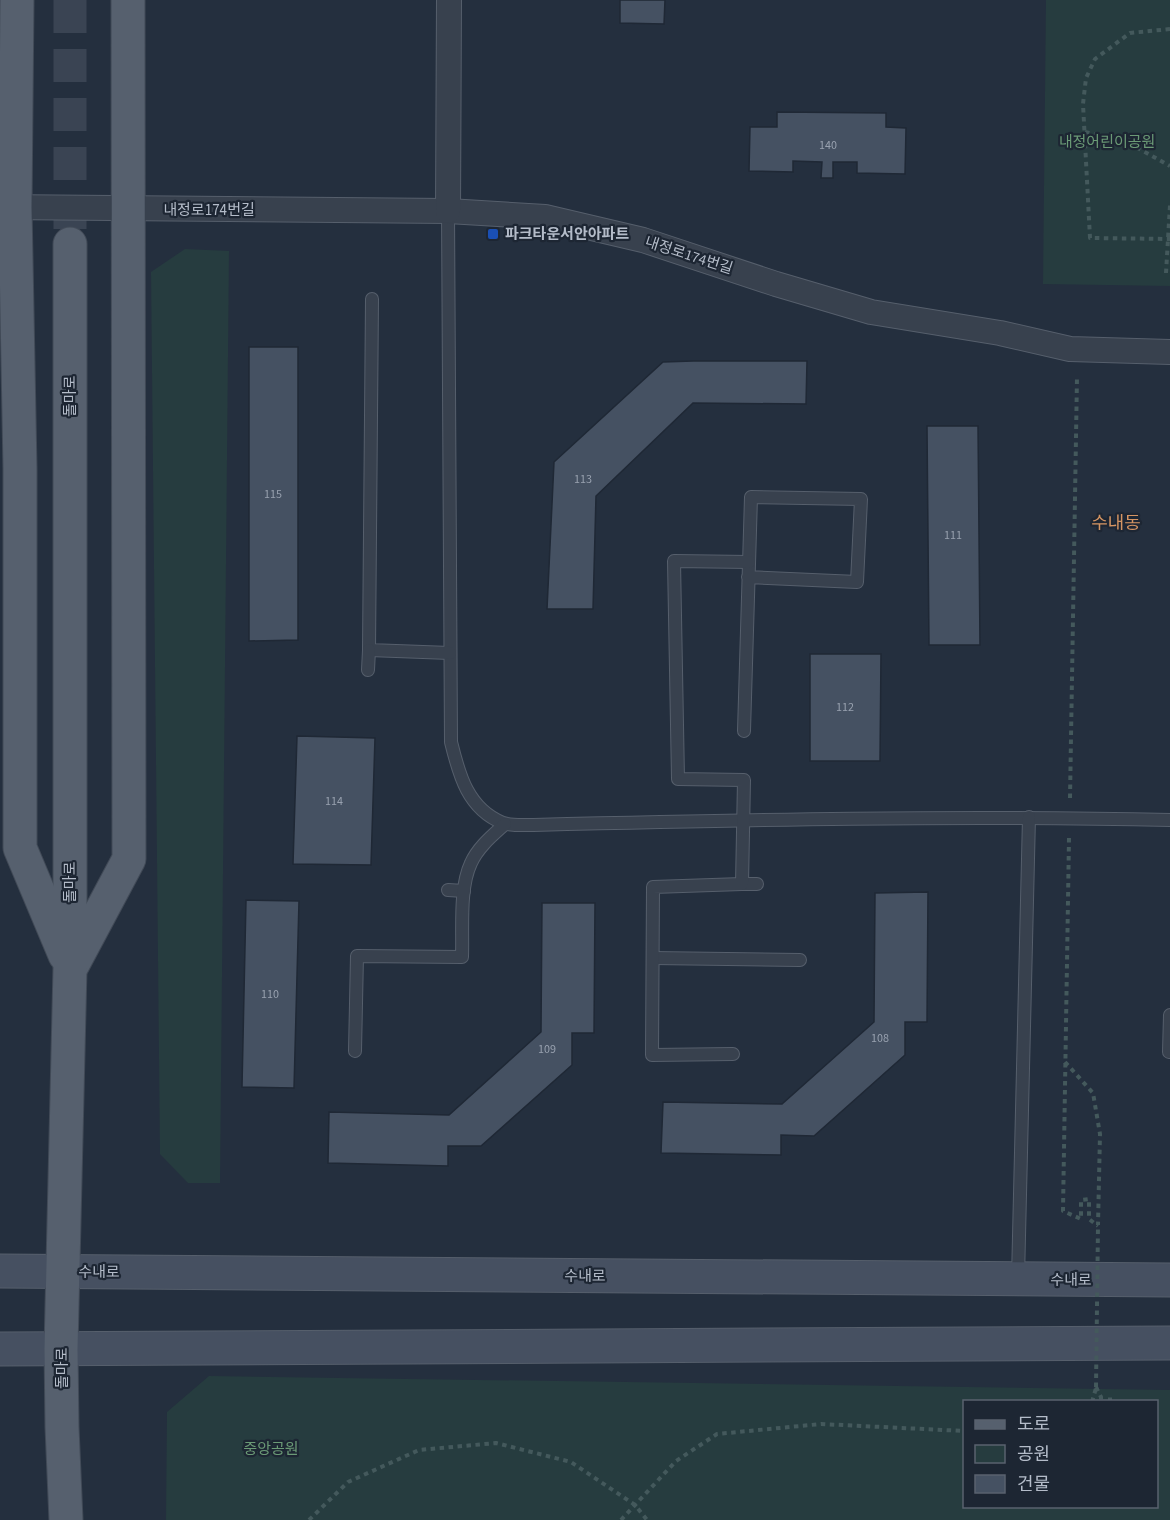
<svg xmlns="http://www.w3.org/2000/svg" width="1170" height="1520" viewBox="0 0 1170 1520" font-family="'Source Sans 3','Noto Sans KR',sans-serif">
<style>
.green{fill:#263c3f;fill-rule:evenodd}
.building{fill:#455162;stroke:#1f2835;stroke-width:1.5}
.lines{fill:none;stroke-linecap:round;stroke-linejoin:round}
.primary-tunnel{stroke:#3a4453;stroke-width:33;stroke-dasharray:33 16;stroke-linecap:butt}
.service-casing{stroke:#565f6c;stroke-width:14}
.minor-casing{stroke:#565f6c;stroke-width:26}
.secondary-casing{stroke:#565f6c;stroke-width:35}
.primary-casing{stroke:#414a57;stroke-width:35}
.path{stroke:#44595c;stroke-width:4;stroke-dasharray:4.5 4.5;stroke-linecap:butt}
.service{stroke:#38414e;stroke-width:12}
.minor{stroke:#38414e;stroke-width:24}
.secondary{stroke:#465061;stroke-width:33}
.primary{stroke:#56606e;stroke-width:33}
.path-bridge{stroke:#44595c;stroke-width:4;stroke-dasharray:4.5 4.5;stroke-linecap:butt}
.transit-dot{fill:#1a4fb4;stroke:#1d2633;stroke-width:2}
.labels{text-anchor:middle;stroke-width:4.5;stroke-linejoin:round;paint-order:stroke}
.number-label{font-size:12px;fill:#98a1af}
.park-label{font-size:15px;fill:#6b9a76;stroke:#1d2633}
.street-label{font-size:15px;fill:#b4bcc9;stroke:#1d2633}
.poi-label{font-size:15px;font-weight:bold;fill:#b4bcc9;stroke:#1d2633;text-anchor:start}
.quarter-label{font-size:18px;fill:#d59563;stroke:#1d2633}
</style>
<rect width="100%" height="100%" fill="#242f3e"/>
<g class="green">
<path d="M1046 0H1170V286L1043 284Z"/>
<path d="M185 249 229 251 220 1183H188L160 1154 151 272Z"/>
<path d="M209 1376 1170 1390V1520H166L167 1412ZM964 1402H1156V1506H964Z"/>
</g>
<g class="building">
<path d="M620 0H665L664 24 620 23Z"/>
<path d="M777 112 886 113V127L906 128 905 174 857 173V162H833V178H821L822 162 793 161V172L749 171 750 127H777Z"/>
<path d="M249 347H298V640L249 641Z"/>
<path d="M693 361H807L806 404 693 403 596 496 593 609H547L554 462 663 362Z"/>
<path d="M927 426H978L980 645H929Z"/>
<path d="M810 654H881L880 761H810Z"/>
<path d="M297 736 375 738 371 865 293 864Z"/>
<path d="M928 892 927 1022H905V1055L814 1136 781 1135V1155L661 1153 663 1102 782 1104 874 1022 875 893Z"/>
<path d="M246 900 299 901 294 1088 242 1087Z"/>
<path d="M542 903H595L594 1033H572V1065L481 1146H448V1166L328 1163 329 1112 449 1115 541 1032Z"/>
</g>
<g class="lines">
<path class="primary-tunnel" d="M70 0V244"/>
<g class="service-casing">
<g id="service">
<path d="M448 211 451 742C459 775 468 809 503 823 512 826 523 825 532 825 745 820 957 815 1170 820"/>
<path d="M372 299 369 650 450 653"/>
<path d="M368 670 369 650"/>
<path d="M744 731 751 497 861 499 857 582 748 577"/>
<path d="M742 884H757"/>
<path d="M448 890 464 891"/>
<path d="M653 958 800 960"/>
<path d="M355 1051 357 956 462 957C463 929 459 888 471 863 478 847 493 835 505 824"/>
<path d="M1169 1052 1170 1015"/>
<path d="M733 1054 652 1055 653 887 742 884 744 780 678 779 674 561 749 562"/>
<path d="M1018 1278 1029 817"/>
</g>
</g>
<g class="minor-casing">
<g id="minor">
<path d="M0 207 448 211 545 217 643 240 776 284 871 312 1000 333 1070 349 1170 352"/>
<path d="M448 211 449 0"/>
</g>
</g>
<g class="secondary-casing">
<g id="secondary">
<path d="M0 1271 1170 1280"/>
<path d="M0 1349 1170 1343"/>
</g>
</g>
<g class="primary-casing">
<g id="primary">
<path d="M17 0 15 207 20 469V848L65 955"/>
<path d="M73 964 129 859 128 0"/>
<path d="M66 1520 62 1427 61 1349 70 968V244"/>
</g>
</g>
<g class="path">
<path d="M1170 29 1130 33 1095 59 1086 78 1083 104 1090 238 1170 239"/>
<path d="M1085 132 1118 140 1134 146 1170 166"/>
<path d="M1166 273 1170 205"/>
<path d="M1070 798 1077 377"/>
<path d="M1069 838 1063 1211 1081 1219V1200L1089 1199V1219L1098 1226"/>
<path d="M1065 1062 1093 1093 1100 1134 1098 1225"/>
<path d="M1096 1387 1101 1397V1402"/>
<path d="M1092 1402 1096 1388"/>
<path d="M1110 1402V1397"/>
<path d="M309 1520 348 1482 419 1450 496 1443 571 1462 635 1505 647 1520"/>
<path d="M621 1520 676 1461 717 1434 821 1424 964 1431"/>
</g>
<use href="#service" class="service"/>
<use href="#minor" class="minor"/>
<use href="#secondary" class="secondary"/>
<use href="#primary" class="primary"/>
<path class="path-bridge" d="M1096 1387 1098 1226"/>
</g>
<rect class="transit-dot" x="487" y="228" width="12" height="12" rx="3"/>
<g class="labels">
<g class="number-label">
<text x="828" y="149">140</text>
<text x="583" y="483">113</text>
<text x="273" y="498">115</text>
<text x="953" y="539">111</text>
<text x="845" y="711">112</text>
<text x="334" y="805">114</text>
<text x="270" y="998">110</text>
<text x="880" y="1042">108</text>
<text x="547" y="1053">109</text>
</g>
<g class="park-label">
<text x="1107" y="147">내정어린이공원</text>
<text x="271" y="1454">중앙공원</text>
</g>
<g class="street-label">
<text x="209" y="215">내정로174번길</text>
<text transform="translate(689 255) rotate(18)" y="5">내정로174번길</text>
<text transform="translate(70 396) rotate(-90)" y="5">돌마로</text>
<text transform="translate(70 882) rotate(-90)" y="5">돌마로</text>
<text x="99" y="1277">수내로</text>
<text x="585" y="1281">수내로</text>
<text x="1071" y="1285">수내로</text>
<text transform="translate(62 1368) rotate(-90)" y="5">돌마로</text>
</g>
<g class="poi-label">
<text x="505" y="239">파크타운서안아파트</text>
</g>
<g class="quarter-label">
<text x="1116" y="529">수내동</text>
</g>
</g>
<rect x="963" y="1400" width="195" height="108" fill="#1d2633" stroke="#59626f" stroke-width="1.5"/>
<rect x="975" y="1420" width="30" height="9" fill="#56606e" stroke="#59626f" stroke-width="1.5"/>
<text x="1017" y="1430" font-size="18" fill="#b4bcc9">도로</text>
<rect x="975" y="1445" width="30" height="18" fill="#263c3f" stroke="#59626f" stroke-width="1.5"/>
<text x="1017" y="1460" font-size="18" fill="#b4bcc9">공원</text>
<rect x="975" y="1475" width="30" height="18" fill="#455162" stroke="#59626f" stroke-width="1.5"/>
<text x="1017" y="1490" font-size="18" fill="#b4bcc9">건물</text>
</svg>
